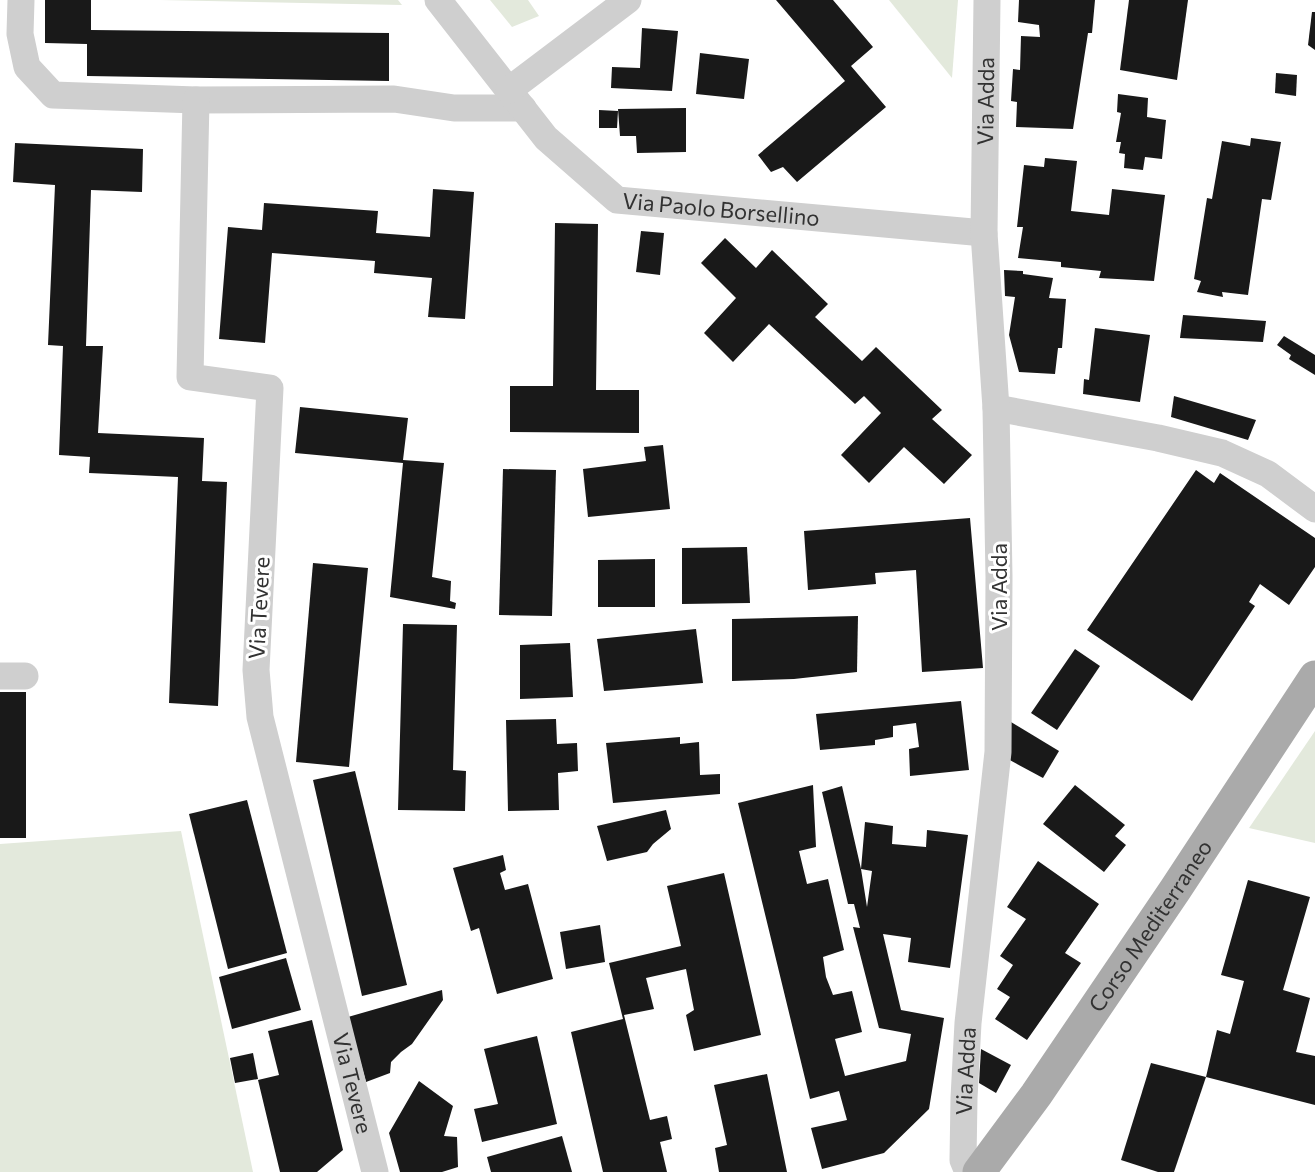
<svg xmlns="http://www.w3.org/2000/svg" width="1315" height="1172" viewBox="0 0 1315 1172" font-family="Commissioner,sans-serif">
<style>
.green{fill:#e3e9dc}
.building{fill:#191919}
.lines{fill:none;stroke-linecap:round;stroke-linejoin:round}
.minor{stroke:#cfcfcf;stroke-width:27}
.major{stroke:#aaa;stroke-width:33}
.labels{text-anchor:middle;stroke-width:6;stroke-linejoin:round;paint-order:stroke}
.street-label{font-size:22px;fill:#323232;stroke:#fff}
</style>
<rect width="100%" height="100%" fill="#fff"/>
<g class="green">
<path d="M160 0H398L402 5Z"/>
<path d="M490 0H528L539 16 512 27Z"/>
<path d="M889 0H958L952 78Z"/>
<path d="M1315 731V843L1249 828Z"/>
<path d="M181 831 253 1172H0V844Z"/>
</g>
<g class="building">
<path d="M45 0H91V30L389 33V81L87 76V44L45 43Z"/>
<path d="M776 0H833L873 47 851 66 886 107 797 182 783 167 771 172 758 155 845 81Z"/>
<path d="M1019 0H1095L1092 33H1088L1073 129 1016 127 1017 102 1011 101 1013 69 1020 70 1021 36 1040 37 1039 25 1018 22Z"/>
<path d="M1129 0H1188L1177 80 1120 70Z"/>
<path d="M1312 12H1315V50L1308 45Z"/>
<path d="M642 28 678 31 672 91 611 88 612 67 640 68Z"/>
<path d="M700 53 749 59 744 99 696 94Z"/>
<path d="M1276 73 1297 75 1296 96 1275 93Z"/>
<path d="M1118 94 1148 98 1147 117 1166 120 1162 159 1145 157 1143 170 1124 168 1125 154 1119 153 1121 142H1116L1121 113 1117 112Z"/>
<path d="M686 108V152L637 153 636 136H620L618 109Z"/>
<path d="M599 110 618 111 617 128H599Z"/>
<path d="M1251 138 1281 142 1271 200 1262 199 1248 295 1222 292 1223 297 1197 292 1201 281 1194 279 1207 198 1212 199 1222 141 1250 146Z"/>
<path d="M15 143 143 149 142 192 91 190 86 346H103L98 433 204 438 202 481 227 482 218 706 169 703 178 477 89 473 90 457 59 455 63 346 48 345 55 185 13 182Z"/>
<path d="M1045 158 1077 161 1071 211 1109 215 1112 189 1165 195 1154 281 1099 278 1101 271 1061 267V262L1018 258 1023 227H1017L1024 165 1044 167Z"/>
<path d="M433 189 474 192 465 319 428 317 432 278 374 273 375 261 272 253 265 343 219 339 228 227 262 230 264 203 378 211 376 233 430 237Z"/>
<path d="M555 223 598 224 596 390H639V433L510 432V386H553Z"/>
<path d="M641 231 664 233 660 275 636 272Z"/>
<path d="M725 238 756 268 772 250 828 304 815 317 862 361 876 347 942 410 932 419 972 455 944 484 904 447 869 483 841 455 881 413 864 396 855 404 769 324 733 362 704 333 736 298 701 263Z"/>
<path d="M1004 270 1023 271V274L1053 278 1049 298 1066 299 1062 348H1058L1055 374 1019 372 1009 335 1015 297 1005 296Z"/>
<path d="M1183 315 1266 321 1263 342 1180 338Z"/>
<path d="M1095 328 1150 335 1140 402 1083 394 1084 379 1089 380Z"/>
<path d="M1284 336 1315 355V375L1289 359 1291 355 1277 345Z"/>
<path d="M1174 396 1256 420 1248 440 1171 417Z"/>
<path d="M300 407 408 418 403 460 444 463 432 577 451 581 450 601 456 603 455 609 390 597 403 463 295 453Z"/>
<path d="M663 445 670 509 588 517 583 469 646 461 644 447Z"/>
<path d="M503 469 556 470 552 616 499 615Z"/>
<path d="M1196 470 1214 483 1220 473 1315 538V567L1289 605 1260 584 1249 602 1255 606 1192 701 1087 630Z"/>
<path d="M970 518 983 668 922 672 916 570 875 573 876 584 808 590 804 531Z"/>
<path d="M747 547 750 603 682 604V548Z"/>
<path d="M655 559V607H598V560Z"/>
<path d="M313 563 368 568 349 767 296 762Z"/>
<path d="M858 616 857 672 794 679 732 681V619Z"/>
<path d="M403 624 457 625 453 770 466 771 465 811 398 810Z"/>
<path d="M696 629 703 683 604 691 597 639Z"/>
<path d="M570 643 573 697 520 699V645Z"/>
<path d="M1075 649 1100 666 1057 730 1031 713Z"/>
<rect x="0" y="692" width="26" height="146"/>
<path d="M961 701 969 770 910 776 909 749 919 747 916 723 893 726V737L875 740V745L820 750 816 714Z"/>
<path d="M556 719 557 744 577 743 578 771 558 773 559 810 508 811 506 720Z"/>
<path d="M1011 722 1059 751 1043 778 1006 758Z"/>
<path d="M680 737V744L699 742 700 775 720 774V794L613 803 606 743Z"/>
<path d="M355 771 407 985 362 996 313 780Z"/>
<path d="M813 785 816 847 799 851 807 884 828 879 844 950 823 957 826 977 833 995 852 991 862 1032 835 1039 845 1076 906 1061 911 1034 879 1028 853 927 860 928 854 904H848L822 792 842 786 861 869 867 907 872 871 861 869 865 822 893 826 892 844 926 847 927 830 968 835 950 968 908 962 911 938 883 934 901 1010 944 1018 929 1109 884 1153 822 1169 811 1128 847 1120 839 1091 810 1099 738 803Z"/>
<path d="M1075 785 1125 825 1115 836 1126 845 1104 872 1043 824Z"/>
<path d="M247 800 287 953 228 969 189 814Z"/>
<path d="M666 810 671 829 653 844 647 852 607 861 597 826Z"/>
<path d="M503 855 506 870 500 873 505 890 528 884 553 979 497 994 479 928 471 931 453 868Z"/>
<path d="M1038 861 1099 904 1065 953 1081 963 1027 1040 995 1019 1010 997 997 989 1013 965 1000 956 1026 919 1007 907Z"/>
<path d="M724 873 761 1035 694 1051 686 1015 694 1010 686 969 646 978 654 1009 624 1015 650 1120 667 1116 672 1139 660 1142 667 1172H603L571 1032 623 1019 609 963 681 946 667 886Z"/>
<path d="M1248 880 1310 897 1283 990 1310 998 1296 1052 1315 1056V1105L1206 1077 1217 1030 1230 1034 1244 981 1221 975Z"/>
<path d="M600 925 605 962 566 969 560 932Z"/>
<path d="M286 958 301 1010 232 1029 219 977Z"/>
<path d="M442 990 443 1000 412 1044 401 1052 391 1062 390 1073 366 1082 348 1017Z"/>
<path d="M312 1020 343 1150 317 1172H280L258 1080 279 1075 268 1031Z"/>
<path d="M537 1036 557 1124 482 1142 474 1109 498 1104 484 1049Z"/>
<path d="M981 1049 1011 1065 996 1093 979 1083Z"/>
<path d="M253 1053 258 1079 235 1083 230 1058Z"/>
<path d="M1151 1063 1206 1077 1174 1172H1158L1121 1160Z"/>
<path d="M767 1074 787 1172H719L715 1148 727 1145 714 1085Z"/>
<path d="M419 1081 453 1106 444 1136 457 1137 458 1167 442 1172H400L389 1133Z"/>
<path d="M562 1136 572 1172H491L487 1157Z"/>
</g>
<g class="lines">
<g class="minor">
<path d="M21 0 20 34 27 67 53 95 196 100 394 99 454 108H523"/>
<path id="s1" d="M438 0 546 138 617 200 984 233"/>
<path d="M509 90 628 0"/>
<path id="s2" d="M196 100 190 377 270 388 256 670 260 717 375 1172"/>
<path d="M996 408 1158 438 1222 453 1268 474 1315 509"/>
<path d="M0 676H25"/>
<path id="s3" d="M968 1172 963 1160 964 1098 968 1023 998 752 999 577 996 408 984 233 987 0"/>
</g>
<path class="major" id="s4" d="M979 1172 1036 1095 1175 890 1315 677"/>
</g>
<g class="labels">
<g class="street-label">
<text dy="8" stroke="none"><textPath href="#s3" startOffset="1074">Via Adda</textPath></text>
<text dy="8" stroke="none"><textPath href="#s1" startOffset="374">Via Paolo Borsellino</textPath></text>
<text transform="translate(999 587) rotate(-90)" y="8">Via Adda</text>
<text transform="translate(259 608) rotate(-87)" y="8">Via Tevere</text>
<text dy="8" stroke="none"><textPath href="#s4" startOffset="300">Corso Mediterraneo</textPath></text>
<text dy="8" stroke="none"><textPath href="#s3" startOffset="102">Via Adda</textPath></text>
<text dy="8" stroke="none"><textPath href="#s2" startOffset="1065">Via Tevere</textPath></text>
</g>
</g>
</svg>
